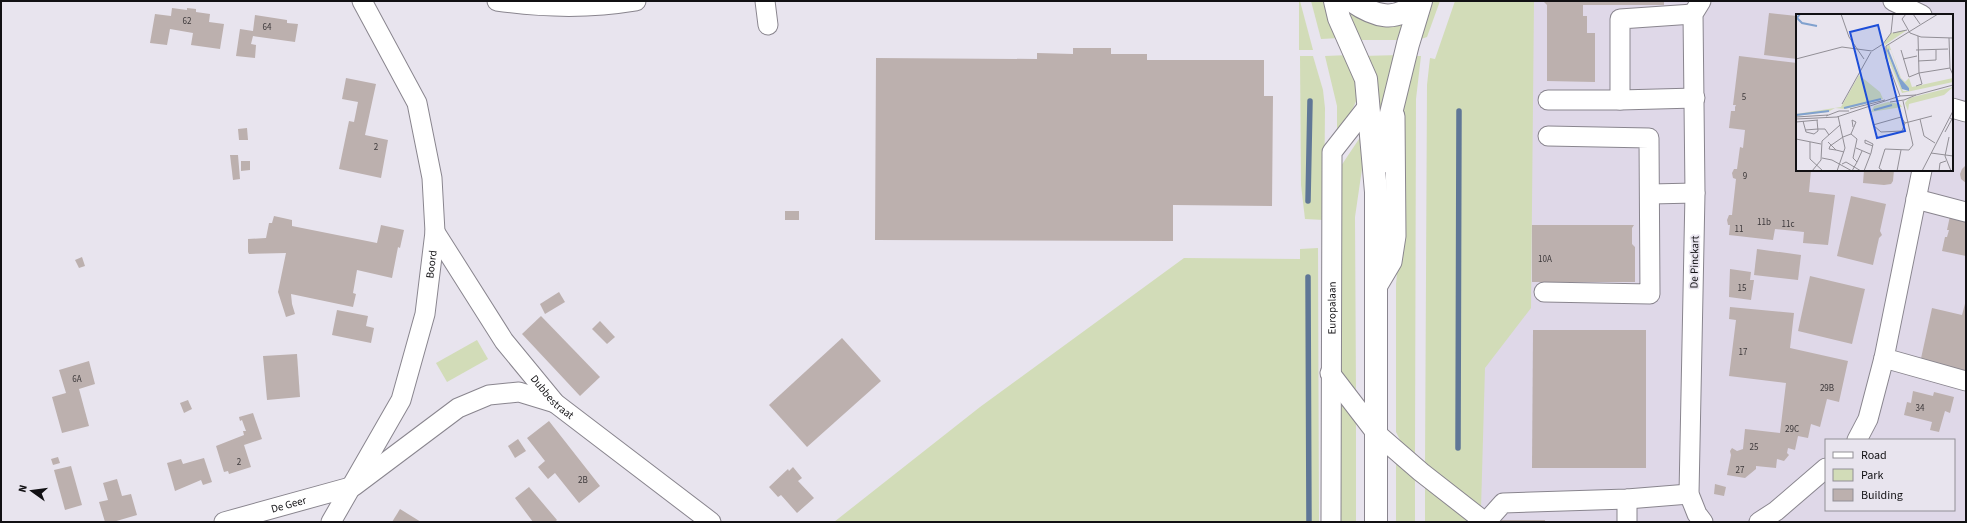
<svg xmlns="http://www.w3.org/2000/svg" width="1967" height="523" viewBox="0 0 1967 523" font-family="'Source Sans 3',sans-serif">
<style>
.built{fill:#dfd8e8;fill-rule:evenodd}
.green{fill:#d2dcb8}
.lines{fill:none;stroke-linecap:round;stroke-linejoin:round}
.stream{stroke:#5f7696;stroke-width:5.5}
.building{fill:#bcb0ae}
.minor-casing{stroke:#89858e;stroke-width:21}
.major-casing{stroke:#89858e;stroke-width:24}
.minor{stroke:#fff;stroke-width:19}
.major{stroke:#fff;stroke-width:22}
.labels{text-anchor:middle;stroke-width:3.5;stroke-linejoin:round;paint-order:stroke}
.number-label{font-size:9px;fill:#3c383a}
.street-label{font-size:11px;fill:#111013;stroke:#e8e4ee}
.inset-river{fill:none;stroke:#80a1ce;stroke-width:2}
.inset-road{fill:none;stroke:#928f96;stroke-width:1}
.view{fill:#1d4ed8;fill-opacity:0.15;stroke:#1d4ed8;stroke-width:2}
.inset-edge{fill:none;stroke:#111013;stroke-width:2}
</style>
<rect width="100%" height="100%" fill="#e8e4ee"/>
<path class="built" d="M1495 1H1966V522H1468ZM1797 15H1952V170H1797ZM1826 440H1954V510H1826Z"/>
<g class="green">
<path d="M1299 1H1300L1313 50H1299Z"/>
<path d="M1311 1H1328L1340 38 1321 39Z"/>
<path d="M1426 1H1440L1427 37 1418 40Z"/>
<path d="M1455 1H1534L1531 308 1485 368 1481 509 1425 468 1427 85 1430 58 1435 59Z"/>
<path d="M1349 9 1403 19 1404 40H1354L1346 21Z"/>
<path d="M1349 55C1363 95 1362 93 1341 129H1337V106L1325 56Z"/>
<path d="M1400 55 1382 125 1362 56Z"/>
<path d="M1300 56H1313L1323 90 1325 108 1324 220 1305 219 1301 185Z"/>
<path d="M1411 56H1421L1416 99 1415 457 1404 448 1396 432V284L1399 252 1401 105Z"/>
<path d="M1361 136 1363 162 1355 217 1356 393 1340 374 1341 166Z"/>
<path d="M1318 248 1319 522H834L980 407 1184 258 1300 259V249Z"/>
<path d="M477 340 488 359 447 382 436 363Z"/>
<path d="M1338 397 1356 419V522H1337Z"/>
<path d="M1396 460 1415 475V522H1396Z"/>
<path d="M1425 486 1472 522H1425Z"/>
</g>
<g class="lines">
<g class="stream">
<path d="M1308 201 1310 101"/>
<path d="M1308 277 1309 522"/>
<path d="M1458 448 1459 111"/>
</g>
</g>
<g class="building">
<path d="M1543 1H1664V5H1583V16H1587V33H1595V82L1547 81V5Z"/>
<path d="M172 8 187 10V8L196 9V12L210 14 209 22 224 24 220 49 191 45 193 33 170 29 167 45 150 43 155 14 171 16Z"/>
<path d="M1769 13 1797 16V59L1764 55Z"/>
<path d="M255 15 287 20V23L298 24 295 42 253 36 251 44 256 45 255 58 236 56 240 29 253 31Z"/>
<path d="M1073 48H1111V54H1147V60H1264V96H1273L1272 206 1173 205V241L875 240 876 58 1037 59V53L1073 54Z"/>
<path d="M1739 56 1797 63V170H1811L1809 192 1835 195 1828 245 1803 243 1804 232 1775 229 1773 240 1729 235 1730 225H1728L1727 220 1729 215H1732L1736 179 1733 178 1732 173 1734 169H1737L1740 147 1743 148 1745 130 1729 128 1731 111H1735V107L1736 105H1733Z"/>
<path d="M346 78 376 84 365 135 388 140 381 178 339 169 349 121 354 122 358 102 342 99Z"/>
<path d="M247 128 248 140H239L238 129Z"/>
<path d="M230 155H238L240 179 233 180Z"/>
<path d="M241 161H250V170L241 171Z"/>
<path d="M1966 165V183L1961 179 1960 174 1962 169Z"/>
<path d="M1864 170H1894L1893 181 1891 184 1884 185 1863 183Z"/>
<path d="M1851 196 1886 204 1880 231 1882 235 1879 238 1873 265 1837 256Z"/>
<rect x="785" y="211" width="14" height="9"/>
<path d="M274 216 292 220V226L377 243 381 225 404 230 400 248 398 247 392 278 357 270 353 293 356 294 353 307 291 294 292 304 295 314 286 317 278 292 286 253 249 254 248 252V239L266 238 269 223H272Z"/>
<path d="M1950 216 1966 220V256L1942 251 1945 237H1947L1949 230H1947Z"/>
<path d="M1532 225H1634L1632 228V244L1635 247V282H1532Z"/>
<path d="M1757 249 1801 255 1798 280 1754 275Z"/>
<path d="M82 257 85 266 79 268 75 260Z"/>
<path d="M1730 269 1751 272 1750 280H1754L1751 300 1729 297Z"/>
<path d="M1810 276 1865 289 1852 344 1798 331Z"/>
<path d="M559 292 565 302 545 314 540 304Z"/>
<path d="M1966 300V374L1920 363 1932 308 1962 315Z"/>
<path d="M1730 307 1794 313 1790 348 1848 361 1839 402 1827 399 1820 427 1811 424 1808 438 1798 436 1795 450 1788 448 1787 453 1789 455 1784 461 1777 459 1776 468 1756 466V469L1745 478 1727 475 1731 455 1730 451 1732 448 1737 451 1743 449 1745 429 1780 433 1786 383 1729 376 1736 320 1729 319Z"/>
<path d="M337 310 368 316 366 326 374 328 371 343 332 335Z"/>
<path d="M541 316 600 377 580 396 522 334Z"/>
<path d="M600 321 615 337 607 344 592 329Z"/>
<path d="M1533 330H1646V468H1532Z"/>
<path d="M842 338 881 381 807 447 769 405Z"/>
<path d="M297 354 300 397 267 400 263 356Z"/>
<path d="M89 361 95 384 79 389 89 426 62 433 52 397 66 393 59 370Z"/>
<path d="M1913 391 1933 396 1934 392 1954 397 1950 413 1945 411 1939 432 1930 430 1932 422 1904 415 1907 402 1911 403Z"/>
<path d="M188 400 192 409 184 413 180 403Z"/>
<path d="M253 413 262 439 244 445 251 467 229 474 228 471 224 472 216 446 244 435 243 431H246L242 420 240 421 239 417Z"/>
<path d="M549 421 600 486 579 503 555 473 548 479 538 467 545 461 527 438Z"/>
<path d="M518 439 526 451 515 458 508 446Z"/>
<path d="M58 457 60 463 53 465 51 459Z"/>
<path d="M204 458 212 482 203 485 201 480 175 491 167 463 181 459 183 464Z"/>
<path d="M71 466 82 505 65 510 54 470Z"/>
<path d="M793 467 802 478 798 481 814 498 797 513 781 495 778 497 769 487 788 469 789 471Z"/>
<path d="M117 479 122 496 131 494 137 515 113 522H105L99 502 108 500 103 483Z"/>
<path d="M1715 484 1726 487 1724 496 1714 494Z"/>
<path d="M529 487 557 520 555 522H533L515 498Z"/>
<path d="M400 509 421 522H392Z"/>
<rect x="1497" y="520" width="48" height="2"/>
</g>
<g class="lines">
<g class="minor-casing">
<g id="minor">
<path d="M497 1C545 8 588 9 636 1"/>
<path d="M765 1 768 25"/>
<path d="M1701 1 1693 14 1695 193 1689 494 1697 514 1703 522"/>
<path d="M1893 1 1922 15"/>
<path d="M1693 14 1620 19V100L1695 98"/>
<path d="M1548 100H1620"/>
<path d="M1952 108 1966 112"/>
<path d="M1651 194 1695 193"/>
<path d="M1916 199 1966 212"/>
<path id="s1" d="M435 232 504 341 555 403 711 522"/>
<path d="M1376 289 1392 262 1396 236 1395 116"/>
<path d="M1544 292 1650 294 1649 138 1548 136"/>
<path d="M1884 358 1966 381"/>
<path d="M1330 373 1376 433 1421 472 1485 522"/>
<path d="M1857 440 1868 419 1884 358 1922 170"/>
<path d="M1627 499V522"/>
<path id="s2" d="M224 522 354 486 458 408 489 395 519 392 555 403"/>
<path id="s3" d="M331 522 401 400 425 314 435 232 432 178 417 103 362 1"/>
<path id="s4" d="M1331 522 1332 152 1368 106"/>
<path d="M1486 522 1503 503 1627 499 1689 494"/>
<path d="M1759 522 1776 511 1826 468"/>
</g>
</g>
<g class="major-casing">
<g id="major">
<path d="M1335 1 1339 18 1366 79 1376 192V522"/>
<path d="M1352 1C1374 16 1396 24 1417 1"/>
<path d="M1380 163 1382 150 1408 44 1421 1"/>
</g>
</g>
<use href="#minor" class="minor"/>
<use href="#major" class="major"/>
</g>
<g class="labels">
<g class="number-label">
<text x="187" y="24">62</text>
<text x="267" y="30">64</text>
<text x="1744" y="100">5</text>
<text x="376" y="150">2</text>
<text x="1745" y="179">9</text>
<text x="1764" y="225">11b</text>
<text x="1788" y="227">11c</text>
<text x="1739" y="232">11</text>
<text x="1545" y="262">10A</text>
<text x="1742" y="291">15</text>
<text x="1743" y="355">17</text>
<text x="77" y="382">6A</text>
<text x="1827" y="391">29B</text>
<text x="1920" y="411">34</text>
<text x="1792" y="432">29C</text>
<text x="1754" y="450">25</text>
<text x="239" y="465">2</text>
<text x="1740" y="473">27</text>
<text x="583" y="483">2B</text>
</g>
<g class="street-label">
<text transform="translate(1694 262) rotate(-89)" y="4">De Pinckart</text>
<text dy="4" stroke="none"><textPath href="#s3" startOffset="280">Boord</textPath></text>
<text dy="4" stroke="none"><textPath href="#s4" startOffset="214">Europalaan</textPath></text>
<text dy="4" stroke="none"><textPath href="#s1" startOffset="203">Dubbestraat</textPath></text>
<text dy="4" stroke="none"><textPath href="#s2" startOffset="67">De Geer</textPath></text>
</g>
</g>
<g transform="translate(1796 14)">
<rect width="157" height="157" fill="#e8e4ee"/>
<path d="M111 16 89 31 88 30 95 19ZM93 30 105 64 109 68 113 64 116 73 157 64V68L106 79 91 42 90 34ZM95 36 104 64 113 74V77H107L91 37ZM63 61 84 78 87 85 50 95 39 94 32 98 0 102V100L45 93ZM157 73 148 81 113 90 112 97 109 89 113 84ZM92 88 104 90 106 93 75 98 78 92Z" fill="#d2dcb8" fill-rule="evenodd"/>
<path d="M92 34 104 64 113 74V77L106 75 91 37Z" fill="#80a1ce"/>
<path class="inset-river" d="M4 0 1 4 6 9 21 12M48 94 85 85M78 96 96 91M0 101 33 97"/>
<path class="inset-road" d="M45 0 53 23 68 45M110 0 106 5 114 19 125 23 157 24M117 0 124 10M95 19 97 0M97 19 111 16M153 24 154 54 157 61M90 32 142 0M90 32V44L104 82M105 36 113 63 123 59 122 22M120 36 152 35M0 45 46 33 76 37 87 30 95 19M107 45 121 42M122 47 140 46V36M120 72 126 70 123 59 154 54M94 88 108 86 120 81 157 71M46 90 75 38M54 95 89 86M30 102 43 97H53M0 103 32 101M0 105 41 103 104 82 120 81M124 105 128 122 139 129M7 107 10 118 18 120 22 117 21 106M0 108 22 106M109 109 105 103 77 111 85 118 106 117 109 109 136 102M22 115H29L33 121M9 116 22 115M149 118 156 105 154 104M55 120 60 108 56 106 57 113M47 123 55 120 61 125 57 144 61 148 56 157M153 123 149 142 155 157M0 125 25 130M14 128V145L27 157M32 128 40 136 48 138M60 134 74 140M40 136 33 135 34 132 47 123M135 139 157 142M26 144 36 146 56 157M61 148 66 137M46 150 50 148 65 157M16 157 25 146 26 127 44 111M41 157 49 134 42 102M68 157 75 139 77 130 69 126V129L77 132M87 157 83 154 89 135 113 136 117 131 107 87M101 157 105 136M126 157 157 97M143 157 144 149 150 147"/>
<path class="view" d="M82 11 109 117 81 124 54 18Z"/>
<rect width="157" height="157" class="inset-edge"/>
</g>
<rect width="1967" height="523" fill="none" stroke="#111013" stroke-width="4"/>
<rect x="1825" y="439" width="130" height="72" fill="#e8e4ee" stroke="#928f96"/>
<rect x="1833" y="452" width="20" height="6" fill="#ffffff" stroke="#928f96"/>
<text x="1861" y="459" font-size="12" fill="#111013">Road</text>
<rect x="1833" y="469" width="20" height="12" fill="#d2dcb8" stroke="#928f96"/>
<text x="1861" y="479" font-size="12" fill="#111013">Park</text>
<rect x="1833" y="489" width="20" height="12" fill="#bcb0ae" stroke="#928f96"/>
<text x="1861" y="499" font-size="12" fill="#111013">Building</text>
<g transform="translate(32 491) rotate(284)" stroke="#e8e4ee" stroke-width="3" paint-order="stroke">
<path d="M0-3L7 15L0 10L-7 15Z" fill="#111013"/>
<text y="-6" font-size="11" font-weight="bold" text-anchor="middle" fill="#111013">N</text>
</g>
</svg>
